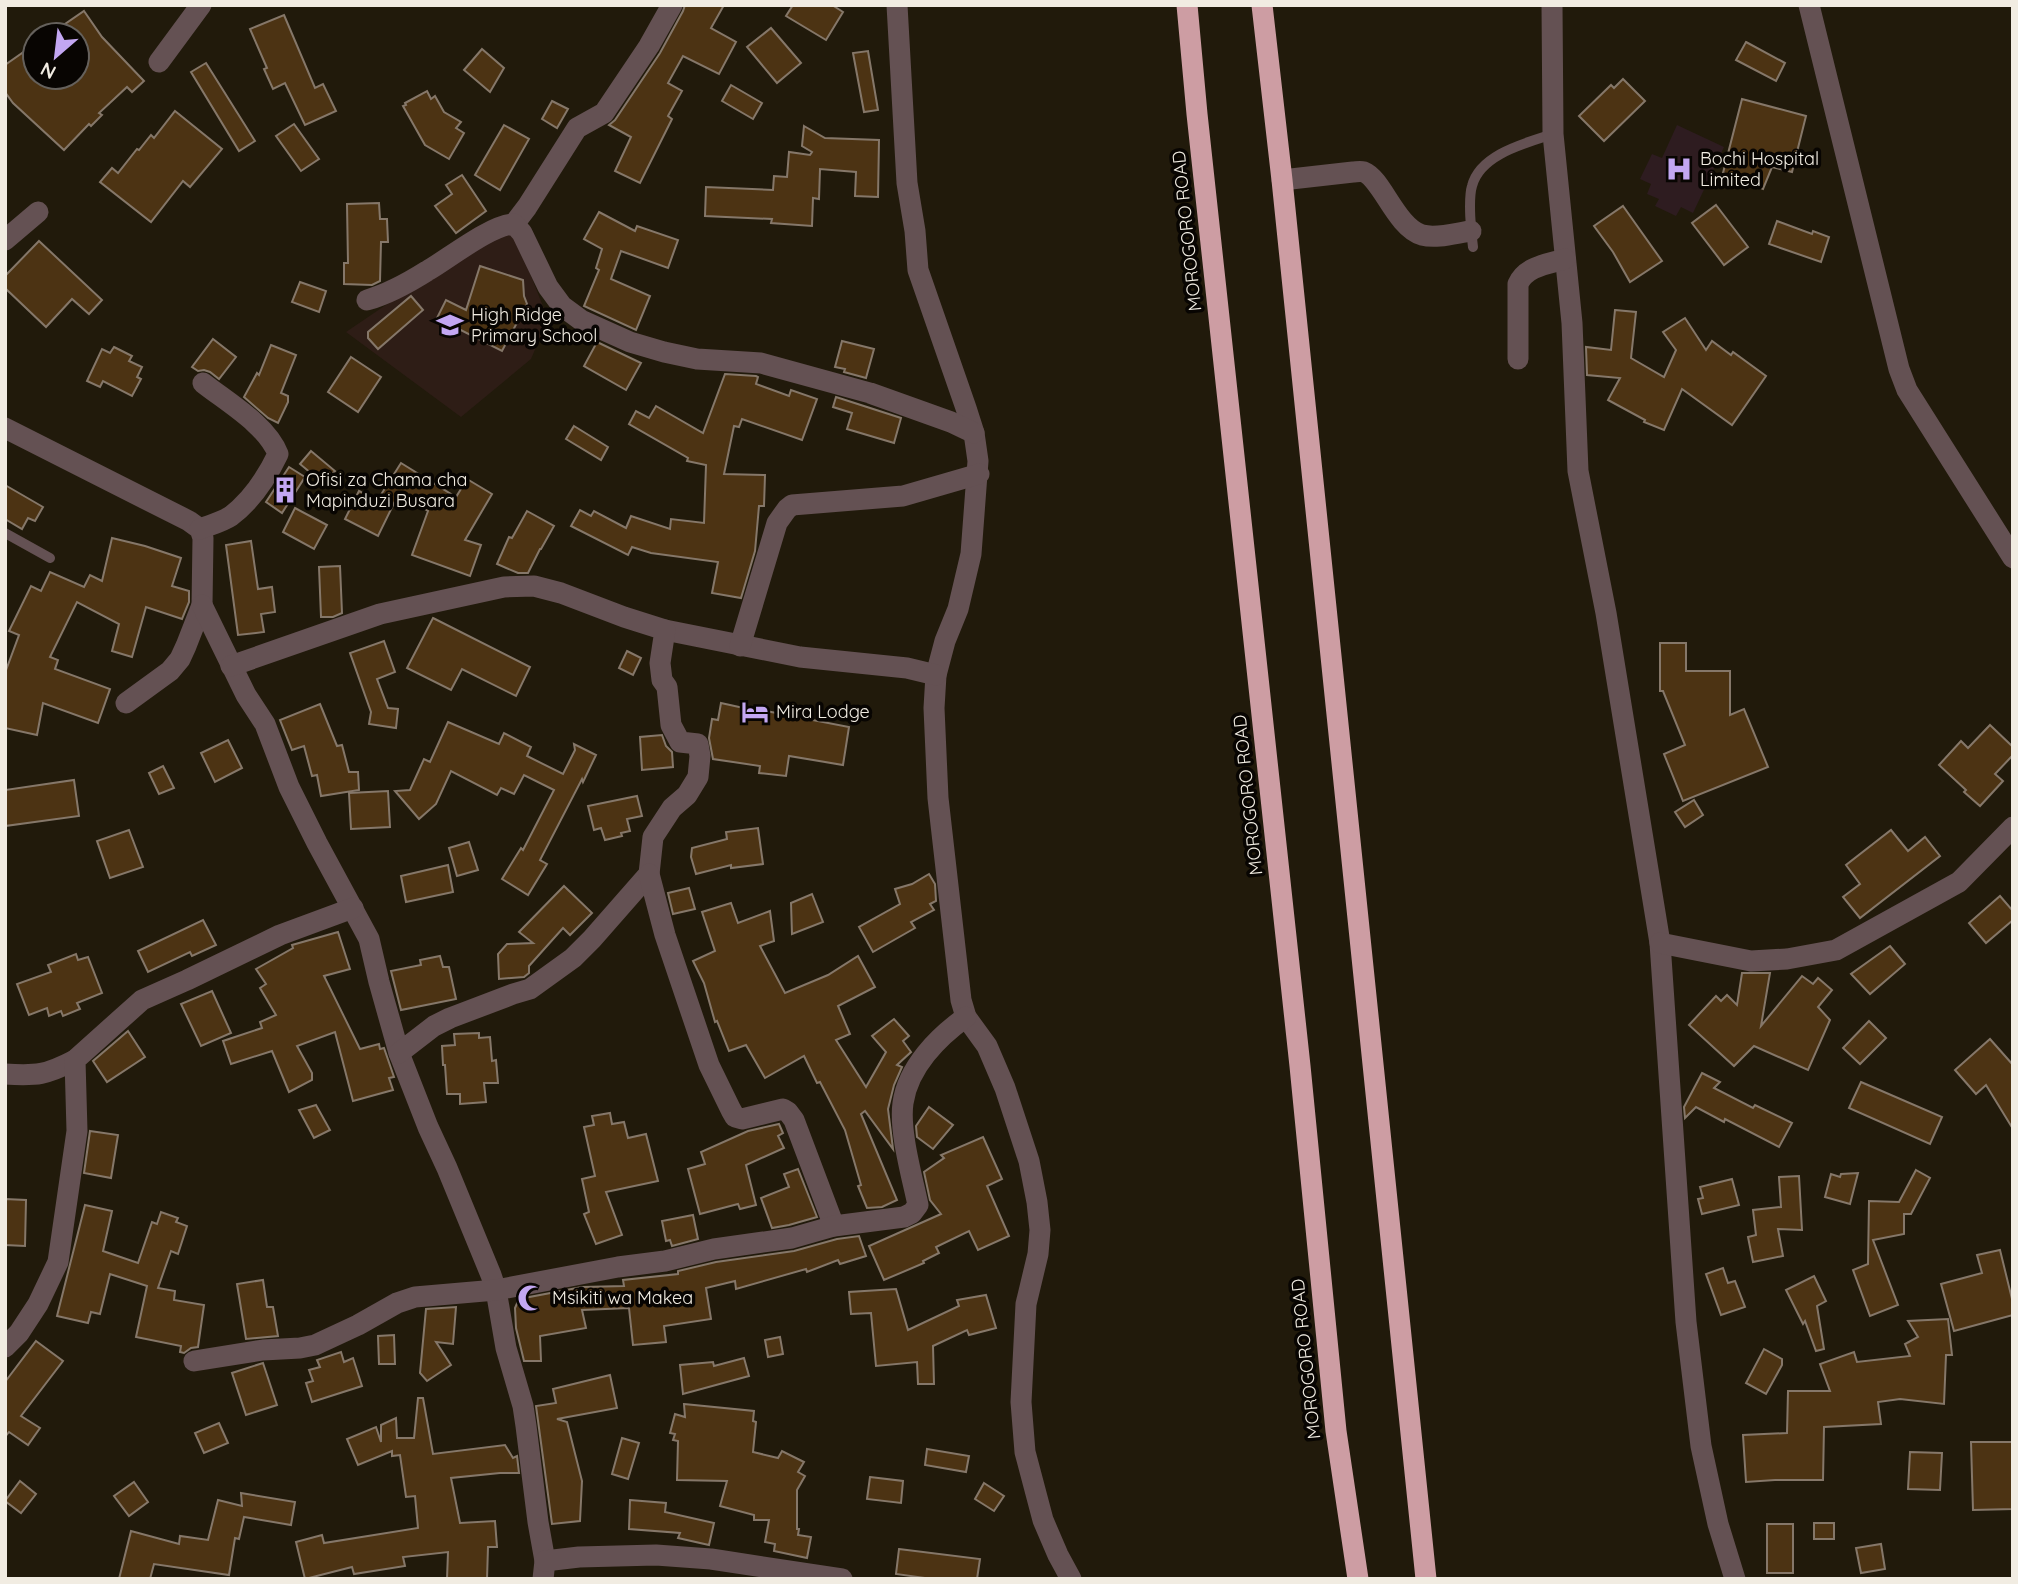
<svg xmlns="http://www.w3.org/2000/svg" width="2018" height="1584" viewBox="0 0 2018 1584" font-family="Quicksand,sans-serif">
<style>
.education{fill:#2e1d16}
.medical{fill:#2e1c20}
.building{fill:#4c3313;stroke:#857769;stroke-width:2}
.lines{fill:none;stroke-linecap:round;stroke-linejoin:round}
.lane{stroke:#645153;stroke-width:10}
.street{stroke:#645153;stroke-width:21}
.highway{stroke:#cd9da3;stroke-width:21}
.labels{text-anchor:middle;stroke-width:7;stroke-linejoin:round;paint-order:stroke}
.poi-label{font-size:18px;fill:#f1ece2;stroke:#080502;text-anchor:start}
.street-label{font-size:18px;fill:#f1ece2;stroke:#080502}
</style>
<rect width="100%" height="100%" fill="#211a0b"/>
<path class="education" d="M507 230 517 243 524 258 548 319 531 359 461 417 346 332 402 294 423 286 459 257Z"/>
<path class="medical" d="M1677 125 1724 147 1693 213 1681 207 1676 216 1655 206 1659 199 1647 194 1651 184 1640 179 1652 154 1662 158Z"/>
<g class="building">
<path d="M685 5H724L711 28 736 42 719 74 683 56 668 83 682 91 668 116 672 119 640 183 615 171 631 137 609 125 615 120 660 53 683 11Z"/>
<path d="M793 5H832L843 12 826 40 786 16Z"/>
<path d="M84 11 102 37 144 81 132 92 127 87 99 113 102 115 91 126 89 124 64 150 13 103 5 92V65L35 44V77H77V35H49Z"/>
<path d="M284 15 315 88 323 84 336 111 305 125 285 83 273 89 264 69 267 68 250 29Z"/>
<path d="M771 28 801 63 777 83 747 47Z"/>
<path d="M1746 42 1785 63 1776 81 1736 60Z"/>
<path d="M482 49 504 68 490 92 464 70Z"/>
<path d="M868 51 878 110 864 112 853 53Z"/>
<path d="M206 63 255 141 239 151 191 72Z"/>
<path d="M1623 79 1645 101 1604 141 1579 116 1611 85 1614 88Z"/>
<path d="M731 85 762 103 753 119 722 101Z"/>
<path d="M427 91 431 99 435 96 444 112 461 122 456 128 464 133 449 159 425 145 403 106 406 105 405 103Z"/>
<path d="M1742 99 1806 116 1792 172 1772 167 1763 189 1723 173Z"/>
<path d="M552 101 568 109 557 128 542 119Z"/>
<path d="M175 111 222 149 190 187 183 181 151 222 100 182 112 168 118 173 137 149 139 150 151 135 154 138Z"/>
<path d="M294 124 319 159 301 171 276 136Z"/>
<path d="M504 125 529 139 500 190 475 175Z"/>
<path d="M804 126 825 138 879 140 878 197 855 196 856 172 820 169 819 199 813 198 812 226 771 223 772 219 705 216 706 187 773 190 774 176 787 177 789 152 810 155 812 152 802 146Z"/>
<path d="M462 175 486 211 456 233 435 206 452 194 446 185Z"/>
<path d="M379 203 380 219H387L388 242H381L380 281 372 285 344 284V263H348L347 204Z"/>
<path d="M1716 205 1748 247 1724 265 1692 223Z"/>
<path d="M1623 206 1662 261 1630 282 1613 252 1594 226Z"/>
<path d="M599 212 635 231 637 226 678 240 668 268 621 251 611 279 650 296 636 330 584 306 599 270 596 268 602 249 584 239Z"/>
<path d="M1777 221 1812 234 1813 231 1829 237 1821 262 1769 244Z"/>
<path d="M39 241 102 300 89 314 72 299 46 327 5 288V276Z"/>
<path d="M480 266 523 280 524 296 527 304 502 351 437 318 446 300 466 310Z"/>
<path d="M300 282 326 291 319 312 292 302Z"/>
<path d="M411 296 423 310 378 349 368 338V332Z"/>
<path d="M1615 310 1636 312 1631 358 1664 377 1676 350 1663 332 1685 318 1706 350 1712 341 1731 355 1733 352 1766 376 1732 425 1682 389 1664 430 1644 422 1645 420 1608 400 1620 378 1587 375 1586 347 1611 350Z"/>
<path d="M213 339 236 357 219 379 210 372 204 370 198 371 192 367Z"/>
<path d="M842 341 874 349 866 378 844 372 845 369 835 367Z"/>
<path d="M597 342 641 363 626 390 584 366Z"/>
<path d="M271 345 296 355 281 393 288 396V402L278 423 268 418 244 397 257 373 259 375Z"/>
<path d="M114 347 132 356 129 361 142 367 137 377 141 379 132 396 103 381 100 387 87 381 102 349 110 353Z"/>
<path d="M351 357 381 377 358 412 328 392Z"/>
<path d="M725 374 756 376 758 377 756 384 789 396 791 390 817 399 802 440 742 419 739 427 734 426 724 474 765 475 764 506H759L755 551 741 598 712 593 718 562 651 553 632 547 628 555 571 526 580 510 591 516 594 511 626 528 631 516 670 529 671 519 704 523 706 465 687 461 688 458 629 424 636 411 649 418 656 406 703 433Z"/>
<path d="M836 397 901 418 894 443 847 429 852 413 833 407Z"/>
<path d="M574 426 608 447 601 460 566 439Z"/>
<path d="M311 451 335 471 324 484 300 464Z"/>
<path d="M401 463 456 497 467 479 492 494 465 540 481 545 470 576 412 555 428 511 399 493 378 536 345 519 359 491 377 501Z"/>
<path d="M289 467 305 477 282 513 266 502Z"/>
<path d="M5 485 43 507 35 521 28 518 22 529 5 519Z"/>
<path d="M295 508 327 525 314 549 283 532Z"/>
<path d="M527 511 554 526 541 549H540L528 573H518L497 564 509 537 512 538Z"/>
<path d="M112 538 145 546 181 558 172 586 189 591V602L182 619 146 607 132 657 112 651 119 624 77 602 50 657 58 660 55 669 110 689 98 723 43 703 37 735 5 728V673L19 635 9 631 31 586 41 591 50 572 84 587 90 575 102 581Z"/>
<path d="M251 541 258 589 272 587 275 612 261 614 264 632 238 635 226 545Z"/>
<path d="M340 566 342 613 333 617H321L319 567Z"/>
<path d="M433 618 530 667 516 696 462 669 451 690 407 668Z"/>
<path d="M384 641 395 672 377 679 388 708 398 709 396 728 369 724 371 712 350 653Z"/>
<path d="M1660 643H1686V671H1730V715L1744 709 1768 767 1683 801 1664 754 1685 745 1663 691H1660Z"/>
<path d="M627 651 641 658 633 675 619 668Z"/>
<path d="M721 703 766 713V711L849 727 843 765 789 756 786 776 759 773 760 766 713 759 709 738 712 719 718 720Z"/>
<path d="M320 704 337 746 342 745 349 772H358L359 790 321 796 317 775 312 776 304 746 292 750 280 720Z"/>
<path d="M448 722 499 744 504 733 531 747 527 756 563 774 575 750 574 744 596 755 583 782 582 779 540 860 547 864 528 895 502 879 521 848 523 850 554 790 524 775 514 794 501 788 497 795 451 771 436 804 419 819 395 791 410 790 424 759 430 762Z"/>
<path d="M1990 725 2013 747V755L1995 774 2003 781 1980 806 1964 792 1966 790 1939 765 1961 741 1968 748Z"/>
<path d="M662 735 666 746 672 752 673 767 642 770 640 737Z"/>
<path d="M228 740 242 768 215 782 201 753Z"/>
<path d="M163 766 174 788 159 794 149 773Z"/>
<path d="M74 780 79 816 5 826V790Z"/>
<path d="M388 791 390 827 351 829 349 793Z"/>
<path d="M637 796 642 816 627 819 630 831 621 833 622 836 605 840 601 828 594 830 588 806Z"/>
<path d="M1694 800 1703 815 1685 827 1675 812Z"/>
<path d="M758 828 763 864 731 868V865L696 874 691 857 692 848 727 839 726 832Z"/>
<path d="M129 830 143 867 110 878 97 841Z"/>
<path d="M1891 830 1908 851 1925 837 1940 856 1860 918 1843 897 1860 884 1846 865Z"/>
<path d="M469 842 478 870 457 876 449 848Z"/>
<path d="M448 865 453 892 406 902 401 876Z"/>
<path d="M929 874 935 884 936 901 930 904 934 910 911 922 915 928 873 952 859 927 900 904 895 889 912 884Z"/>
<path d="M564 886 592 913 570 935 563 928 529 966V973L524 977 499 979 498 954 507 944 533 943 519 932Z"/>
<path d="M689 888 695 909 673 914 668 893Z"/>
<path d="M812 894 823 922 792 934 791 903Z"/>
<path d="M2000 896 2013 911V920L1986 943 1969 923Z"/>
<path d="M731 903 738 923 770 911 774 941 760 946 785 993 828 975 858 956 875 987 838 1006 850 1034 836 1040 866 1087 886 1052 872 1036 894 1019 909 1036 903 1041 911 1052 897 1065 902 1067 894 1085 888 1109 893 1149 865 1111 861 1114 897 1200 882 1207 867 1208 858 1186 861 1185 845 1130 820 1082 817 1083 804 1056 765 1078 746 1045 729 1051 717 1021 715 1022 704 983 693 961 715 951 702 912Z"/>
<path d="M203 920 216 945 192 956 190 952 148 972 138 951Z"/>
<path d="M338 932 350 969 324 976 360 1049 379 1044 380 1049 384 1048 394 1077 389 1078 393 1090 353 1101 335 1032 297 1046 312 1073V1080L289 1092 272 1051 231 1064 223 1041 262 1028 260 1022 276 1015 260 988 266 984 256 969 293 948 292 945Z"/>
<path d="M1890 946 1905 964 1870 994 1851 974Z"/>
<path d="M76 954 78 960 88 957 102 993 77 1003 80 1009 63 1016 61 1011 49 1016 47 1008 29 1015 17 984 51 972 48 965Z"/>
<path d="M440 956 443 967H449L456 999 401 1010 391 971 421 965 420 960Z"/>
<path d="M1742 973H1770L1761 1026 1802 976 1813 984 1818 978 1832 990 1818 1007 1830 1020 1808 1070 1754 1046 1734 1066 1689 1025 1716 996 1721 1001 1727 995 1737 1005Z"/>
<path d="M212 991 231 1033 201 1046 181 1004Z"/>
<path d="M1869 1021 1886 1038 1860 1064 1843 1048Z"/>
<path d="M128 1031 145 1057 107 1082 93 1061Z"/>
<path d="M479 1033V1038L490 1037 492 1061 496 1060 498 1083H484L486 1102 460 1104V1094H447L445 1065H443L442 1046 455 1045 454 1034Z"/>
<path d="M1990 1039 2013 1065V1129L1986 1085 1976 1094 1955 1070Z"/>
<path d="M1702 1073 1720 1082 1714 1088 1753 1108 1755 1105 1792 1123 1779 1147 1725 1119 1724 1122 1696 1107 1685 1118 1684 1107Z"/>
<path d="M1861 1082 1942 1117 1930 1144 1849 1108Z"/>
<path d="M316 1105 330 1130 314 1138 299 1110Z"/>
<path d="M929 1107 953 1125 933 1149 917 1137 916 1126Z"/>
<path d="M610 1113 612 1124 624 1122 628 1138 646 1134 658 1181 606 1192 622 1235 596 1244 584 1214 589 1212 582 1179 595 1176 584 1127 594 1125 592 1116Z"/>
<path d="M779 1124 783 1133 778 1136 784 1148 746 1165 756 1205 740 1209 738 1204 700 1214 688 1169 705 1164 701 1152 748 1131Z"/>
<path d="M90 1131 118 1135 111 1178 84 1173Z"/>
<path d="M983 1137 1002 1179 987 1186 1009 1236 978 1250 969 1231 936 1247 939 1253 923 1261 924 1263 884 1280 869 1246 941 1214 930 1200 924 1172 944 1158 941 1155Z"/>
<path d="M798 1169 817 1217 789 1225 772 1228 761 1198 789 1187 784 1174Z"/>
<path d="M1916 1170 1930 1178 1911 1214H1904V1234L1873 1240 1898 1305 1870 1316 1853 1270 1868 1264 1869 1201 1899 1202Z"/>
<path d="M1858 1173 1850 1204 1825 1197 1831 1174 1840 1177 1841 1174Z"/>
<path d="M1799 1176 1802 1230 1778 1229 1783 1256 1753 1262 1748 1237 1756 1235 1753 1210 1781 1207 1779 1177Z"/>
<path d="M1732 1179 1739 1205 1702 1214 1698 1199 1703 1198 1700 1187Z"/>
<path d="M5 1199 26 1200 25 1246 5 1245Z"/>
<path d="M85 1205 112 1211 103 1251 138 1263 152 1222 157 1224 161 1212 178 1218 176 1222 187 1226 178 1254 171 1251 158 1288 175 1291 174 1300 204 1305 198 1347 191 1348 184 1353 180 1352 181 1346 136 1337 147 1286 110 1274 100 1314 91 1312 88 1323 57 1316Z"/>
<path d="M693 1215 698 1239 672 1246 670 1240 666 1241 662 1221Z"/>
<path d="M859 1236 866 1256 840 1264 838 1260 807 1272 806 1269 736 1289 735 1281 706 1288 711 1319 664 1326 666 1342 633 1345 629 1308 582 1310 586 1328 540 1336 541 1361H524L516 1328 515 1308 519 1299 582 1287 624 1286 623 1280 678 1274V1271L716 1262 794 1251 837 1239Z"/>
<path d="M2000 1250 2013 1303V1315L1954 1331 1941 1284 1982 1273 1977 1255Z"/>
<path d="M1723 1268 1728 1283 1735 1281 1745 1307 1721 1315 1706 1274Z"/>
<path d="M1814 1276 1826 1301 1817 1306 1824 1349 1816 1351 1805 1321 1803 1324 1786 1290Z"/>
<path d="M263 1280 267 1307H273L278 1336 246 1339 237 1284Z"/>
<path d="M896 1289 908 1330 959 1306 957 1300 986 1295 996 1328 969 1335 967 1330 933 1346 934 1384H918L917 1362 876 1366 871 1313 851 1314 849 1292Z"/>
<path d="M456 1307 453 1344 436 1342 451 1365 427 1381 420 1373 426 1309Z"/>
<path d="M1948 1319 1952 1355H1946L1944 1404 1900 1399 1878 1402 1881 1424 1824 1427 1823 1480H1775L1746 1482 1743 1435 1787 1433 1788 1391H1830L1820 1364 1854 1352 1857 1362 1910 1356 1905 1344 1918 1337 1908 1321Z"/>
<path d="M394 1335 395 1364H379L378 1336Z"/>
<path d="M780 1337 783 1354 768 1357 765 1340Z"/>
<path d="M36 1341 63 1361 21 1416 40 1428 28 1445 9 1432 5 1437V1382Z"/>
<path d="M1764 1349 1782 1359V1365L1766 1394 1746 1383Z"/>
<path d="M341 1352 344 1362 353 1358 362 1386 312 1402 306 1383 313 1381 309 1370 320 1367 317 1360Z"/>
<path d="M744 1358 749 1376 683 1394 680 1365 713 1362 714 1366Z"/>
<path d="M263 1363 277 1405 246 1415 232 1373Z"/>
<path d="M610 1375 617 1408 557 1419 567 1422 582 1481 580 1521 552 1524 536 1406 556 1403 553 1389Z"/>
<path d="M418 1398H423L433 1454 505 1445 513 1458 517 1456 519 1473H500L451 1478 460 1523 495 1521 497 1547H488L487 1579H447L448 1552 403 1557 405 1566 354 1574 352 1567 305 1579 296 1542 322 1535 324 1543 418 1528 415 1496 406 1497 400 1455 392 1456V1451L358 1465 347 1439 376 1427 381 1442V1425L396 1418 397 1438H414Z"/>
<path d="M684 1404 754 1411 753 1421 756 1422 753 1452 778 1458 782 1451 804 1462 798 1472 805 1476 797 1490V1529H799L798 1535 811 1537 807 1558 774 1551 775 1544 765 1542 769 1520H754V1515L720 1506 727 1481 677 1480 678 1441 673 1440 675 1434 670 1433 675 1414 685 1417Z"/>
<path d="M219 1423 228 1443 204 1453 195 1433Z"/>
<path d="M622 1438 639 1443 628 1479 612 1474Z"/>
<path d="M1971 1442H2013V1509L1973 1510Z"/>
<path d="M927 1449 969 1456 966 1472 925 1465Z"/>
<path d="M1910 1452 1942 1453 1940 1490 1908 1489Z"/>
<path d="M870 1477 903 1481 901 1503 867 1499Z"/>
<path d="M20 1481 36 1494 21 1513 5 1501Z"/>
<path d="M134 1482 148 1502 129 1516 114 1496Z"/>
<path d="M984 1483 1004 1496 994 1511 975 1499Z"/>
<path d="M241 1493 295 1502 291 1525 244 1517 239 1539 235 1538 229 1575 154 1564 150 1579H119L131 1531 179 1544 180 1536 208 1540 218 1500 242 1506Z"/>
<path d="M630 1500 666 1503 665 1512 714 1523 709 1545 678 1538 680 1533 629 1529Z"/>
<rect x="1814" y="1523" width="20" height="16"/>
<rect x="1767" y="1524" width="26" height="49"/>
<path d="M1881 1544 1885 1569 1861 1573 1856 1548Z"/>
<path d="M899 1549 980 1559 977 1579H932L896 1574Z"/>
</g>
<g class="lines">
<g class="lane">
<path d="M1473 247C1471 233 1468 199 1472 186 1480 154 1526 143 1553 134"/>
<path d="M5 533 50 558"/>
</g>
<g class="street">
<path d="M897 5 907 183 915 231 918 270 966 408 974 433 978 461 971 554 958 609 945 641 936 675 934 708 938 798 961 1000 966 1017 987 1046 1005 1088 1029 1161 1037 1202 1040 1230 1038 1254 1026 1304 1021 1402 1025 1452 1043 1520 1058 1555 1071 1579"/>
<path d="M1552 5 1553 134 1572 323 1578 471 1606 613 1660 943 1686 1322 1701 1446 1718 1524 1735 1579"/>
<path d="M1809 5 1899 369 1907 390 2013 558"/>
<path d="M159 62 201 5"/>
<path d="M1282 180 1353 172C1356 172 1360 171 1364 172 1382 179 1396 227 1422 235 1437 239 1456 233 1471 231"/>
<path d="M514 224 527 207 577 128 604 113 649 46 672 5"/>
<path d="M5 240 38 212"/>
<path d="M367 300C388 294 408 283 427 271 448 259 492 224 514 224L522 233 548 287 562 306 581 320 630 342 664 352 697 359 761 363 870 393 951 422 974 433"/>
<path d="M1518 359V284C1526 266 1548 264 1565 259"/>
<path d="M5 428 189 521 200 529 203 538 202 605 186 646 180 659 170 671 126 703"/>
<path d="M200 529C210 525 222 522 231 516 252 500 267 477 278 454 267 425 227 402 203 383"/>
<path d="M202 605 246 695 265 724 289 787 317 843 369 939 379 982 399 1053 428 1127 447 1168 491 1275 496 1290 506 1348 523 1406 526 1426 538 1522 545 1561 543 1579"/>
<path d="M665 630 800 657 907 668 936 675"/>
<path d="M740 646 777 523 787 509 792 505 903 496 979 474"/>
<path d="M231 666 380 614 504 587 534 586 561 593 624 617 665 630 660 663 662 680 667 687 671 725 680 742 698 744 700 756 698 777 687 795 672 808 653 837 649 874 592 939 573 958 530 989 513 994 450 1018 434 1026 399 1053"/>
<path d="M649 874 665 935 709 1065 731 1110 735 1117 742 1119 783 1109 788 1112 794 1120 834 1226"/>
<path d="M1660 943 1751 961 1787 959 1836 950 1959 882 2013 827"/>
<path d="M5 1074C37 1076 46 1075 75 1060"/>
<path d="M5 1347 19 1333 38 1304 58 1262 77 1131 75 1060 142 1000 187 980 280 935 353 908"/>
<path d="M194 1361 263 1350 300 1348 315 1345 358 1325 397 1303 415 1297 496 1290 618 1267 665 1261 714 1249 792 1238 834 1226 904 1217 912 1213 918 1205C912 1176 899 1131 903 1103 908 1067 938 1037 966 1017"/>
<path d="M545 1561 579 1557 656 1555 711 1559 842 1579"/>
</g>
<g class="highway">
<path d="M1187 5 1197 114 1300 1066 1336 1431 1358 1579"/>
<path d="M1262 5 1282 180 1426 1579"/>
</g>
</g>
<defs>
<g id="hospital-bare" transform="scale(2.1)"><path d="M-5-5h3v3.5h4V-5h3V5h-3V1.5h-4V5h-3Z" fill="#c3a7f2" stroke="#080502" stroke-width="2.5" paint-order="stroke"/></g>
<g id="school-bare" transform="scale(2.1)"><path d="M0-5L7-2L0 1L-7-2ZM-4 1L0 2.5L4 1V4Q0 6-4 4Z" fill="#c3a7f2" stroke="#080502" stroke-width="2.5" paint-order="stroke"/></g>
<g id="building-bare" transform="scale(2.1)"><path d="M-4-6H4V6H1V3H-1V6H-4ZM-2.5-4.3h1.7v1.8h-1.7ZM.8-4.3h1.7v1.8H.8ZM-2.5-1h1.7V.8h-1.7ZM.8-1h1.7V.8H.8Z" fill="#c3a7f2" stroke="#080502" stroke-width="2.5" paint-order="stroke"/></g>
<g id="hotel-bare" transform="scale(2.1)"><path d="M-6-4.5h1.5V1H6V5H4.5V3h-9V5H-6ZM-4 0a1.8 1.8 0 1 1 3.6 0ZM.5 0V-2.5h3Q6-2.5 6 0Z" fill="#c3a7f2" stroke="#080502" stroke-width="2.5" paint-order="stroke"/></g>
<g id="mosque-bare" transform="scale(2.1)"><path d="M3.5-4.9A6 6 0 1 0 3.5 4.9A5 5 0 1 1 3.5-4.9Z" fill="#c3a7f2" stroke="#080502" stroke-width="2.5" paint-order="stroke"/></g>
</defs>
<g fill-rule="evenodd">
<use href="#hospital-bare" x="1679" y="169"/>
<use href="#school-bare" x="450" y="325"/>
<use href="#building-bare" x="285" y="490"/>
<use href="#hotel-bare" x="755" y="712"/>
<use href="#mosque-bare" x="531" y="1298"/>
</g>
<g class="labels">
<g class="poi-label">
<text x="1700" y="165">Bochi Hospital<tspan x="1700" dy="21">Limited</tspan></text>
<text x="471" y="321">High Ridge<tspan x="471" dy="21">Primary School</tspan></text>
<text x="306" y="486">Ofisi za Chama cha<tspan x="306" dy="21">Mapinduzi Busara</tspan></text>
<text x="776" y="718">Mira Lodge</text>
<text x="552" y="1304">Msikiti wa Makea</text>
</g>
<g class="street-label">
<text transform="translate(1187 231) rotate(-96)" y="6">MOROGORO ROAD</text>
<text transform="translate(1248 795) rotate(-96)" y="6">MOROGORO ROAD</text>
<text transform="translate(1306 1359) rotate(-96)" y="6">MOROGORO ROAD</text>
</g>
</g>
<rect width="2018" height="1584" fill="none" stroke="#f1ece2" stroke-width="14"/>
<g transform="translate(56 56) rotate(208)"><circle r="33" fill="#080502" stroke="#65615c" stroke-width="2"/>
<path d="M0-5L12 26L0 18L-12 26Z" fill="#c3a7f2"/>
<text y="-10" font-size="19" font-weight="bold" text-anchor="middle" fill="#f1ece2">N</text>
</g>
</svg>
